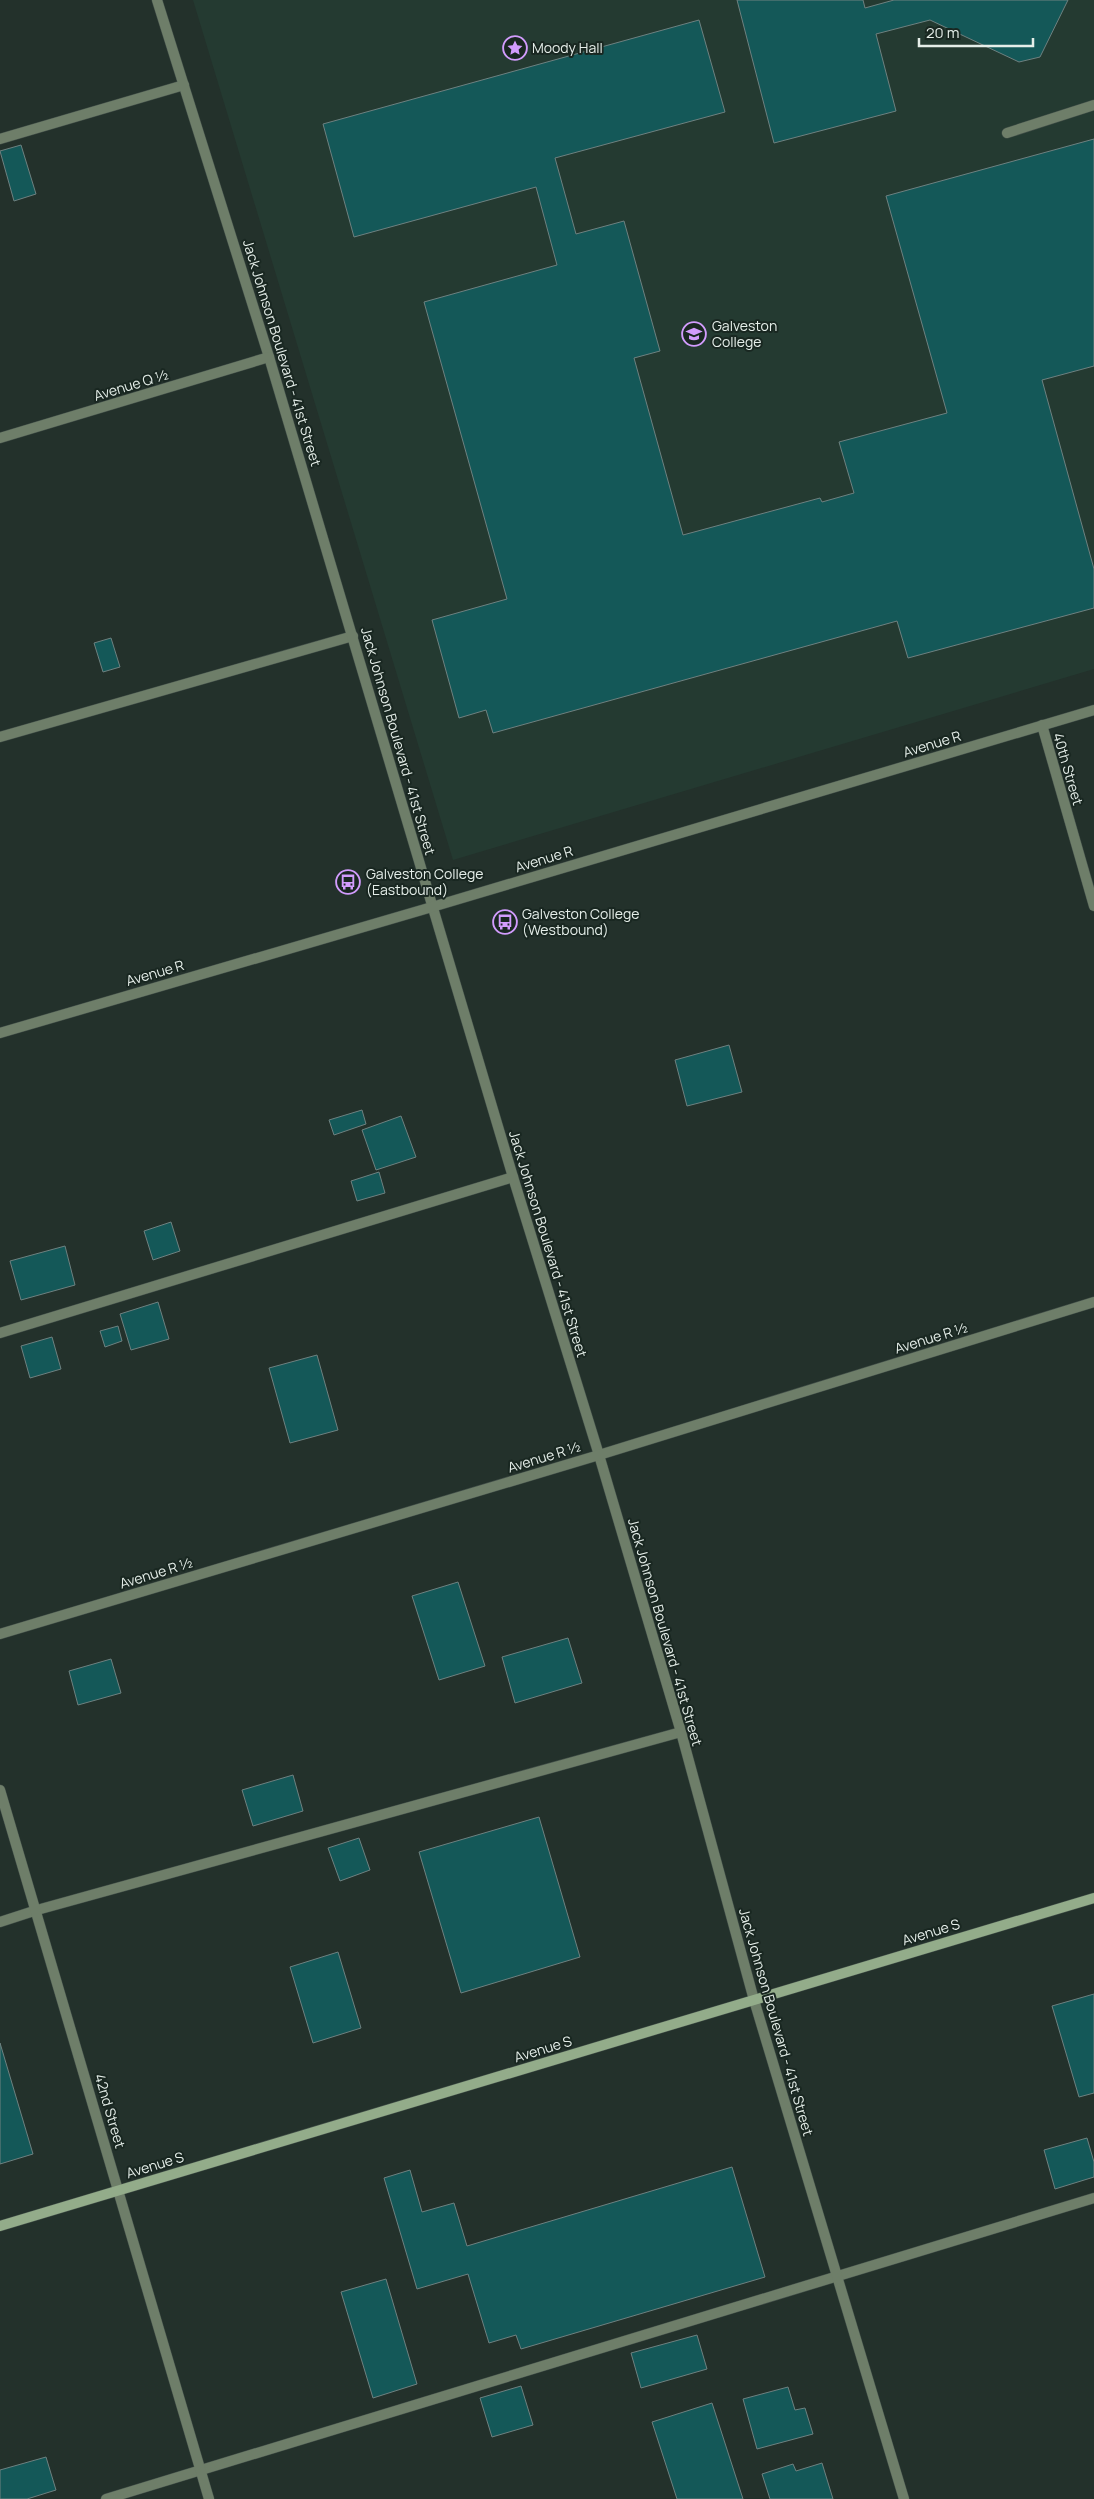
<svg xmlns="http://www.w3.org/2000/svg" width="1094" height="2499" viewBox="0 0 1094 2499" font-family="Manrope,sans-serif">
<style>
.built{fill:#243a31}
.building{fill:#145858;stroke:#6e8180}
.lines{fill:none;stroke-linecap:round;stroke-linejoin:round}
.lane-casing{stroke:#424f49;stroke-width:11}
.street-casing{stroke:#424f49;stroke-width:11}
.secondary-casing{stroke:#424f49;stroke-width:11}
.lane{stroke:#6e7e69;stroke-width:10}
.street{stroke:#6e7e69;stroke-width:10}
.secondary{stroke:#93ac8a;stroke-width:10}
.labels{text-anchor:middle;stroke-width:4;stroke-linejoin:round;paint-order:stroke}
.poi-label{font-size:14px;fill:#e5eee9;stroke:#192721;text-anchor:start}
.street-label{font-size:14px;fill:#e5eee9;stroke:#192721}
</style>
<rect width="100%" height="100%" fill="#23312b"/>
<path class="built" d="M193 0H1094V669L453 860Z"/>
<g class="building">
<path d="M737 0H863L865 8 894 0H1068L1040 57 1019 62 930 20 876 34 896 111 774 143Z"/>
<path d="M699 20 725 112 555 158 576 234 624 221 660 351 634 358 683 535 820 498 822 502 854 493 839 442 947 413 886 196 1094 139V366L1042 380 1094 569V608L908 658 897 621 493 733 486 710 459 718 432 620 507 599 424 302 557 265 536 187 354 237 323 124Z"/>
<path d="M21 145 36 194 14 201 0 151Z"/>
<path d="M111 638 120 667 103 672 94 643Z"/>
<path d="M729 1045 742 1092 687 1106 675 1060Z"/>
<path d="M362 1110 366 1124 334 1135 329 1120Z"/>
<path d="M401 1116 416 1157 376 1170 362 1130Z"/>
<path d="M379 1172 385 1193 357 1201 351 1181Z"/>
<path d="M171 1222 180 1251 153 1260 144 1231Z"/>
<path d="M65 1246 75 1285 21 1300 10 1261Z"/>
<path d="M158 1302 169 1339 131 1350 120 1314Z"/>
<path d="M118 1326 122 1341 105 1347 100 1331Z"/>
<path d="M52 1337 61 1369 30 1378 21 1346Z"/>
<path d="M317 1355 338 1430 290 1443 269 1368Z"/>
<path d="M458 1582 485 1666 439 1680 412 1596Z"/>
<path d="M568 1638 582 1683 515 1703 502 1657Z"/>
<path d="M111 1659 121 1693 78 1705 69 1671Z"/>
<path d="M293 1775 303 1811 253 1826 242 1790Z"/>
<path d="M539 1817 580 1957 461 1993 419 1852Z"/>
<path d="M359 1838 370 1870 340 1881 328 1848Z"/>
<path d="M338 1952 361 2028 313 2043 290 1967Z"/>
<path d="M1094 1994V2093L1079 2097 1052 2006Z"/>
<path d="M0 2043 33 2154 0 2164Z"/>
<path d="M1087 2138 1094 2162V2177L1055 2189 1044 2150Z"/>
<path d="M732 2167 765 2277 521 2349 516 2335 489 2343 468 2274 417 2289 384 2178 410 2170 422 2212 454 2203 467 2246Z"/>
<path d="M386 2279 417 2384 373 2398 341 2292Z"/>
<path d="M697 2335 707 2369 641 2388 631 2353Z"/>
<path d="M521 2386 533 2425 492 2437 480 2398Z"/>
<path d="M788 2387 795 2410 805 2408 813 2434 757 2449 743 2399Z"/>
<path d="M712 2403 743 2499H677L652 2422Z"/>
<path d="M46 2457 56 2490 27 2499H0V2470Z"/>
<path d="M822 2463 833 2499H770L762 2474 793 2464 796 2471Z"/>
</g>
<g class="lines">
<g class="lane-casing">
<g id="lane">
<path d="M0 139 184 85"/>
<path d="M0 737 353 636"/>
<path d="M0 1333 513 1177"/>
<path d="M0 1922 37 1910 681 1732"/>
<path d="M106 2499 1094 2198"/>
</g>
</g>
<g class="street-casing">
<g id="street">
<path d="M157 0 269 357 513 1177 599 1455 681 1732 754 2000 904 2499"/>
<path d="M1007 133 1094 105"/>
<path d="M0 438 269 357"/>
<path d="M1042 725 1094 906"/>
<path d="M0 1033 432 907 1094 710"/>
<path d="M0 1634 599 1455 1094 1302"/>
<path d="M0 1790 209 2499"/>
</g>
</g>
<g class="secondary-casing">
<path id="secondary" d="M0 2226 1094 1898"/>
</g>
<use href="#lane" class="lane"/>
<use href="#street" class="street"/>
<use href="#secondary" class="secondary"/>
</g>
<defs>
<g id="sight-ring" transform="scale(1.25)"><circle r="9.5" fill="#192721" stroke="#d29cfd" stroke-width="1.5"/><path d="M0-6L1.8-2.2L6-1.7L2.9 1.2L3.7 5.4L0 3.3L-3.7 5.4L-2.9 1.2L-6-1.7L-1.8-2.2Z" fill="#d29cfd"/></g>
<g id="university-ring" transform="scale(1.25)"><circle r="9.5" fill="#192721" stroke="#d29cfd" stroke-width="1.5"/><path d="M0-5L7-2L0 1L-7-2ZM-4 1L0 2.5L4 1V4Q0 6-4 4Z" fill="#d29cfd"/></g>
<g id="bus-ring" transform="scale(1.25)"><circle r="9.5" fill="#192721" stroke="#d29cfd" stroke-width="1.5"/><path d="M-5-6H5V4H4V6H2V4H-2V6H-4V4H-5ZM-3.5-4V0h7V-4ZM-3.5 1.2v1.5H-2V1.2ZM2 1.2v1.5H3.5V1.2Z" fill="#d29cfd"/></g>
</defs>
<g fill-rule="evenodd">
<use href="#sight-ring" x="515" y="48"/>
<use href="#university-ring" x="694" y="334"/>
<use href="#bus-ring" x="348" y="882"/>
<use href="#bus-ring" x="505" y="922"/>
</g>
<g class="labels">
<g class="poi-label">
<text x="532" y="53">Moody Hall</text>
<text x="712" y="331">Galveston<tspan x="712" dy="16">College</tspan></text>
<text x="366" y="879">Galveston College<tspan x="366" dy="16">(Eastbound)</tspan></text>
<text x="522" y="919">Galveston College<tspan x="522" dy="16">(Westbound)</tspan></text>
</g>
<g class="street-label">
<text transform="translate(282 353) rotate(73)" y="5">Jack Johnson Boulevard - 41st Street</text>
<text transform="translate(131 385) rotate(-17)" y="5">Avenue Q ½</text>
<text transform="translate(398 741) rotate(74)" y="5">Jack Johnson Boulevard - 41st Street</text>
<text transform="translate(932 744) rotate(-17)" y="5">Avenue R</text>
<text transform="translate(1068 769) rotate(74)" y="5">40th Street</text>
<text transform="translate(544 859) rotate(-17)" y="5">Avenue R</text>
<text transform="translate(155 973) rotate(-16)" y="5">Avenue R</text>
<text transform="translate(548 1244) rotate(73)" y="5">Jack Johnson Boulevard - 41st Street</text>
<text transform="translate(931 1338) rotate(-17)" y="5">Avenue R ½</text>
<text transform="translate(544 1457) rotate(-17)" y="5">Avenue R ½</text>
<text transform="translate(156 1573) rotate(-17)" y="5">Avenue R ½</text>
<text transform="translate(665 1632) rotate(74)" y="5">Jack Johnson Boulevard - 41st Street</text>
<text transform="translate(931 1932) rotate(-17)" y="5">Avenue S</text>
<text transform="translate(776 2022) rotate(74)" y="5">Jack Johnson Boulevard - 41st Street</text>
<text transform="translate(543 2049) rotate(-17)" y="5">Avenue S</text>
<text transform="translate(110 2111) rotate(74)" y="5">42nd Street</text>
<text transform="translate(155 2165) rotate(-17)" y="5">Avenue S</text>
</g>
</g>
<path d="M919 38v8h114v-8" fill="none" stroke="#e5eee9" stroke-width="2.5"/>
<text x="926" y="38" font-size="15" fill="#e5eee9" stroke="#192721" stroke-width="4" paint-order="stroke">20 m</text>
</svg>
